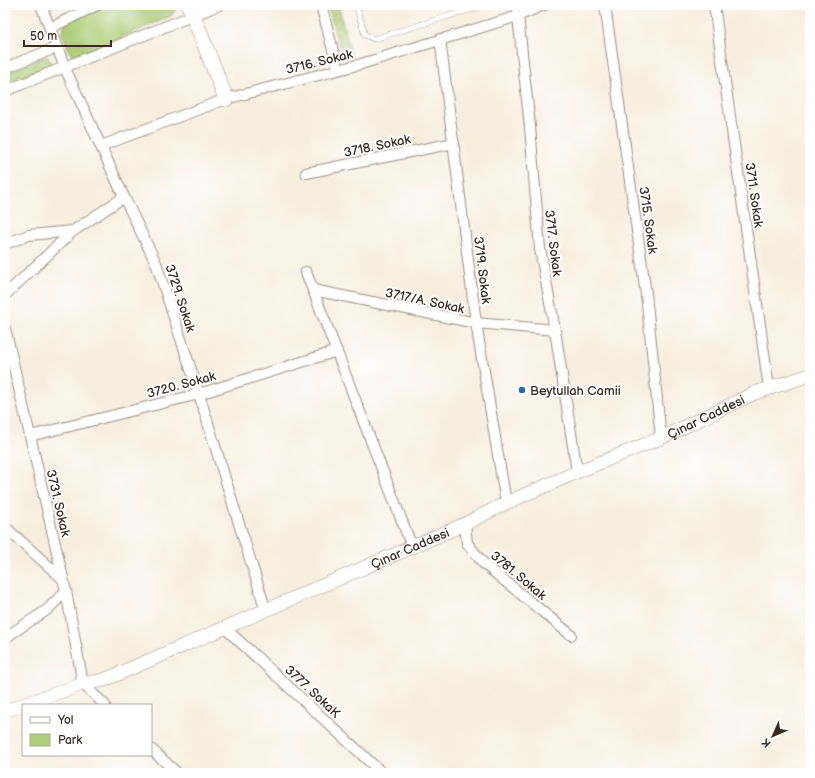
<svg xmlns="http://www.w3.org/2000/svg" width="815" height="778" viewBox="0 0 815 778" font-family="'Balsamiq Sans',sans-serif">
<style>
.grass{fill:url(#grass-dots);stroke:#747c4a}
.green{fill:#adce76;stroke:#747c4a}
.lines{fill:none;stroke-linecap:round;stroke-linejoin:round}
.service-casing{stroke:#9a8c7e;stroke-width:6}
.minor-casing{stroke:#9a8c7e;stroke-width:12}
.tertiary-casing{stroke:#9a8c7e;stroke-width:14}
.secondary-casing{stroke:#9a8c7e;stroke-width:16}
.service{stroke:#fff;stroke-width:5}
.minor{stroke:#fff;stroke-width:10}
.tertiary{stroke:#fff;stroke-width:13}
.secondary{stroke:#fff;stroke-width:15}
.poi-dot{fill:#1f6fb2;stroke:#fff;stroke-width:1.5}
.labels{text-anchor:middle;stroke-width:4;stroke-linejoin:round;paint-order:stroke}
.street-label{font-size:13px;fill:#3b2a1e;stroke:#fff}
.poi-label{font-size:13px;fill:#3b2a1e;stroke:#fff;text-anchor:start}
</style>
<defs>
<pattern id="grass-dots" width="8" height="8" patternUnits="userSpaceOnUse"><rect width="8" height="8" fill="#adce76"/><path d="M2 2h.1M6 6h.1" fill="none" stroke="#96b166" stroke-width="1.8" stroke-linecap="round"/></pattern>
</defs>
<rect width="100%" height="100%" fill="#fff"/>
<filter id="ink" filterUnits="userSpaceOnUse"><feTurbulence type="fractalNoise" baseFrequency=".025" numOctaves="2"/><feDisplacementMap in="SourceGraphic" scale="8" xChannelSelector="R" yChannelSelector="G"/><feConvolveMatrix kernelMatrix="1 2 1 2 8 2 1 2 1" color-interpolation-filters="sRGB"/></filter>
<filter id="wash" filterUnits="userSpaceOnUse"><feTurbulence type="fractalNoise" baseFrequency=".012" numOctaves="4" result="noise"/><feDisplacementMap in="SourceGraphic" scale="16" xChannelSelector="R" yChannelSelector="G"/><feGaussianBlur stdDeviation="0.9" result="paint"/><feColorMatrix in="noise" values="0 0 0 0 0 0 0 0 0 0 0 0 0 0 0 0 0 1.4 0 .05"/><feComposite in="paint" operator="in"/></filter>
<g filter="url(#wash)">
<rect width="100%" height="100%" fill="#f8eedf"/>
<g class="grass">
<path d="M328 5H338L351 54C336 53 332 18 328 5Z"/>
<path d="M47 56 52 65 5 83V74Z"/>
</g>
<path class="green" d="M106 5H173L175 10 171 16 78 56 70 53 62 32 65 24Z"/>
</g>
<g filter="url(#ink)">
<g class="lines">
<g class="service-casing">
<g id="service">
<path d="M356 5 365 35 374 39 485 5"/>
<path d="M513 5 518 16"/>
</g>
</g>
<g class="minor-casing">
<g id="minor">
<path d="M41 5 65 68 124 197 156 263 199 394 266 611"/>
<path d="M321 5 338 69"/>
<path d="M605 5 646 294 661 438"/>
<path d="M714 5 769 388"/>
<path d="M518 16 530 127 540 249 555 330 577 472"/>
<path d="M50 28 97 5"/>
<path d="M440 39 476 323 506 503"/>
<path d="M5 68 58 47"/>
<path d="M5 91 219 5"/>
<path d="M101 146 226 99 361 64 518 16 544 5"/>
<path d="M306 173 454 143"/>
<path d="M5 244 29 235 73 231"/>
<path d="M306 272 412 547"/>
<path d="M313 290 476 323 555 330"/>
<path d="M5 295 73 231 124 197"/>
<path d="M5 328 66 591 83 684 105 705"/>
<path d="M30 436 199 394 337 351"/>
<path d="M465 524 467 543 483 563 571 635"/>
<path d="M5 527 63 579"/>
<path d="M225 628 382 773"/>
<path d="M5 639 12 633 47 610 66 591"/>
<path d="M151 749 177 773"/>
</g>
</g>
<g class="tertiary-casing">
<g id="tertiary">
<path id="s1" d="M5 711 83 684 104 680 465 524 506 503 577 472 661 438 755 393 810 375"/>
</g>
</g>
<g class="secondary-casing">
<path id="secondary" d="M189 5 226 99"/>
</g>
<use href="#service" class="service"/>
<use href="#minor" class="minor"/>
<use href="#tertiary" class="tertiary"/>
<use href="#secondary" class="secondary"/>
</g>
</g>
<circle class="poi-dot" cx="522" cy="390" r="4"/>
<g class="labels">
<g class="street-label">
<text transform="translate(319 61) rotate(-14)" y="5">3716. Sokak</text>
<text transform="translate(377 145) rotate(-12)" y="5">3718. Sokak</text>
<text transform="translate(755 195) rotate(82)" y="5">3711. Sokak</text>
<text transform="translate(649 220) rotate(82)" y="5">3715. Sokak</text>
<text transform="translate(554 243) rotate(83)" y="5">3717. Sokak</text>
<text transform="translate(483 270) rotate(83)" y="5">3719. Sokak</text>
<text transform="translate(181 298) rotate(72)" y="5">3729. Sokak</text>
<text transform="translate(425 300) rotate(12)" y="5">3717/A. Sokak</text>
<text transform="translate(181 384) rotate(-15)" y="5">3720. Sokak</text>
<text dy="5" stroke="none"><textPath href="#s1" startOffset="761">Çınar Caddesi</textPath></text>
<text transform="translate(59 503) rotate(77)" y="5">3731. Sokak</text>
<text dy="5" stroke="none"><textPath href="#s1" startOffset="437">Çınar Caddesi</textPath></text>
<text transform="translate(519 575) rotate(40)" y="5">3781. Sokak</text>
<text transform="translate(313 691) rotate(43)" y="5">3777. SokaK</text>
</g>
<g class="poi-label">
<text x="530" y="395">Beytullah Camii</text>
</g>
</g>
<rect width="815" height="778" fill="none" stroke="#fff" stroke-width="20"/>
<rect x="22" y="704" width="130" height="52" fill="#ffffff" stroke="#b1aaa5"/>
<rect x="30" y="717" width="20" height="6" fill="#ffffff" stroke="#b1aaa5"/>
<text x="58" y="724" font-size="12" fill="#3b2a1e">Yol</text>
<rect x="30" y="734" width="20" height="12" fill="#adce76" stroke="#b1aaa5"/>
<text x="58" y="744" font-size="12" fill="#3b2a1e">Park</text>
<g transform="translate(773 736) rotate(225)" stroke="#ffffff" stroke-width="3" paint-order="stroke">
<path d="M0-3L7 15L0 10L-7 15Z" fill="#3b2a1e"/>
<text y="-6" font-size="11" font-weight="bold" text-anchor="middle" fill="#3b2a1e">K</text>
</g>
<path d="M24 40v6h87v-6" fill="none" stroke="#3b2a1e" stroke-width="2"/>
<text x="30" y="40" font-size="12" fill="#3b2a1e" stroke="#ffffff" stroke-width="3" paint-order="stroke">50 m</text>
</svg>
